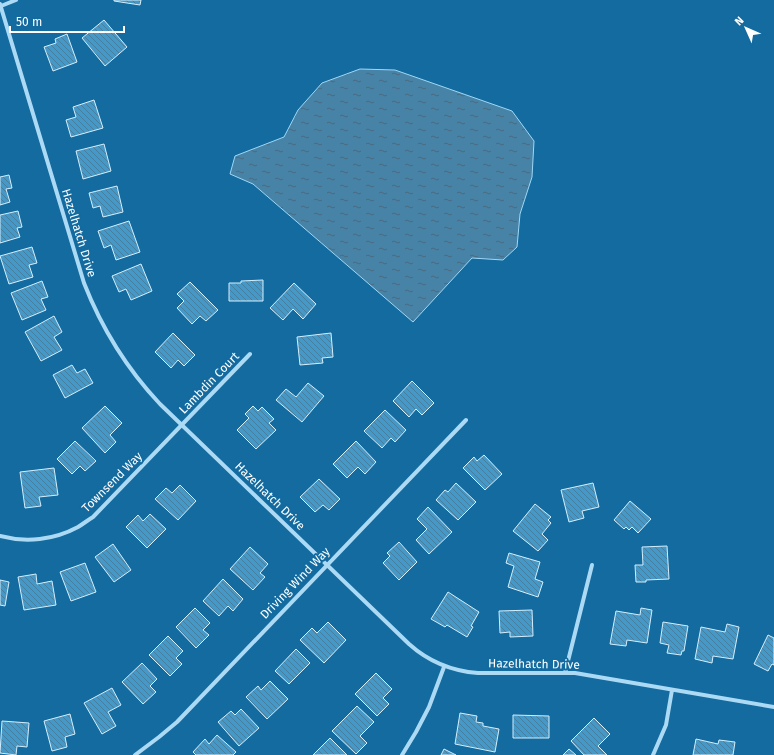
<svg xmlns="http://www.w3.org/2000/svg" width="774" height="755" viewBox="0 0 774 755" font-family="'Fira Sans',sans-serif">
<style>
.water{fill:url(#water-ripples);stroke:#9ed8f7}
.building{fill:url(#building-back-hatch);stroke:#d4effe}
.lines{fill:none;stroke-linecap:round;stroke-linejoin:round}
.minor{stroke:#acdaf4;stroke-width:4}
.labels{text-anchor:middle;stroke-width:4;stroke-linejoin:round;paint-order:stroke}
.street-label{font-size:12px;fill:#fff;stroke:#136ba0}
</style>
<defs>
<pattern id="water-ripples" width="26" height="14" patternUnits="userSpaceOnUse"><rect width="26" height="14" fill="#4783a7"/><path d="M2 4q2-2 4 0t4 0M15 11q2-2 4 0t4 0" fill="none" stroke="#496a7e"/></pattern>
<pattern id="building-back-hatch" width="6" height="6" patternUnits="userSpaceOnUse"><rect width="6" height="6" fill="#4599c8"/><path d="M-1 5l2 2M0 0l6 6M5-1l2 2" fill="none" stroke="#477e9d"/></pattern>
</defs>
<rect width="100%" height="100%" fill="#136ba0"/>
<path class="water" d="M360 69 395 70 512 111 534 141 532 177 520 214 517 247 503 260 472 258 413 322 253 184 230 174 235 156 284 137 298 110 322 83Z"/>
<g class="building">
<path d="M114 0H141L140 5 114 1Z"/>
<path d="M104 20 127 47 105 66 82 38Z"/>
<path d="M67 34 77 62 53 71 44 47 56 43 55 39Z"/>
<path d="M94 100 103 128 71 137 66 120 76 117 73 107Z"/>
<path d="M104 144 111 171 83 179 76 151Z"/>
<path d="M9 175 12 188 6 189 10 202 0 205V177Z"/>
<path d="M117 186 123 212 103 217 100 206 93 208 89 193Z"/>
<path d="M18 211 22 227 17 228 20 237 0 243V215Z"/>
<path d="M129 221 140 252 116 260 111 245 104 248 98 231Z"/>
<path d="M32 247 37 263 29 265 33 277 9 284 0 256Z"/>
<path d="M141 264 152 291 131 300 126 289 119 292 112 276Z"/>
<path d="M263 280V301H229V283H241V281Z"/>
<path d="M42 281 48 297 41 299 46 310 22 320 11 293Z"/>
<path d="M190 282 218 310 206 321 200 316 192 324 177 308 184 301 177 294Z"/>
<path d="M294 283 316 304 303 319 293 309 283 320 270 308Z"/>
<path d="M54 316 62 332 54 337 62 350 41 361 25 332Z"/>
<path d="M173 333 195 355 184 366 178 360 171 368 155 352Z"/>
<path d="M331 333 333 357 322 358 323 363 300 365 297 337Z"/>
<path d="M72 365 77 373 85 369 93 383 65 398 53 375Z"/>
<path d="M412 381 434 403 422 415 416 409 409 417 393 401Z"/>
<path d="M308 383 324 396 302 422 276 400 286 389 296 397Z"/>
<path d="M105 406 122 423 110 435 116 442 105 453 82 428Z"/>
<path d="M253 406 258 411 262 407 274 419 269 423 276 430 256 449 237 430 249 418 245 414Z"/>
<path d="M385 410 406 430 395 442 391 438 382 448 364 431Z"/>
<path d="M75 441 96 461 85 471 80 466 72 474 57 459Z"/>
<path d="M356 441 376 462 365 474 358 467 347 478 333 464Z"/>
<path d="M484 455 502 474 485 490 463 468 474 457 477 461Z"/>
<path d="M54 468 58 495 39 497 41 506 25 508 20 472Z"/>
<path d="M319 479 340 499 329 510 323 505 315 512 300 497Z"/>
<path d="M456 483 476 502 458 520 436 500 445 490 448 492Z"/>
<path d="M593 483 599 507 582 511 584 518 569 522 561 490Z"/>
<path d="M180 485 196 501 178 520 155 499 166 488 172 493Z"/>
<path d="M630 501 651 519 638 533 632 527 629 530 626 527 624 529 614 520Z"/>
<path d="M535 504 551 517 548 520 551 523 542 534 548 540 538 551 513 531Z"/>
<path d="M428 507 452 532 429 554 416 540 427 529 417 519Z"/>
<path d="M150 514 166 529 147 548 126 527 138 515 143 521Z"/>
<path d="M399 542 417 562 399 580 383 563 390 556 387 553Z"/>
<path d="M113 544 131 570 114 582 95 557Z"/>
<path d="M667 546 669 579 646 580V582H636L635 565H643L642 547Z"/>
<path d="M250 547 268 564 260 573 265 577 253 590 230 569Z"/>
<path d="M509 553 540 562 535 579 543 582 538 597 508 587 514 566 506 563Z"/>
<path d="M85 563 96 592 71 601 60 572Z"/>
<path d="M36 574 37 584 52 581 56 605 24 610 18 577Z"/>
<path d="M223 579 243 599 233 611 228 606 219 616 203 601Z"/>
<path d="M0 580 9 582 5 606 0 605Z"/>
<path d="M448 592 479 612 471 626 473 627 467 637 447 625 445 627 431 619Z"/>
<path d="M195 608 210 623 203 630 209 635 196 648 176 627Z"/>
<path d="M641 608 652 610 647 643 627 640 626 646 610 644 616 611 640 615Z"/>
<path d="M532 610 533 636 510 637V632L500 633 499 611Z"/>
<path d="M328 622 346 640 324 663 300 640 312 628 317 633Z"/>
<path d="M663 622 688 626 684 651H682L681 655 667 653 669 645 660 643Z"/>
<path d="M727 624 739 627 733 659 713 656 712 663 695 659 701 627 725 632Z"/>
<path d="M768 635 774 638V665L772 664 768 671 754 664Z"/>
<path d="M168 636 183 651 176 658 182 664 170 676 149 655Z"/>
<path d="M296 649 310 663 289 684 275 671Z"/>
<path d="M142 663 157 679 150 686 156 692 143 704 122 682Z"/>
<path d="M376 673 392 689 383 698 389 704 377 716 355 694Z"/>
<path d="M270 681 288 699 267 719 246 697 258 686 261 690Z"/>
<path d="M112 688 121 705 108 712 116 726 102 734 84 703Z"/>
<path d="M357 706 374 722 360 736 367 743 356 754 332 731Z"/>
<path d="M241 709 259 728 239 746 218 722 231 711 235 715Z"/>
<path d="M460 713 477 716 476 722 483 723V726L499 729 495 752 455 744Z"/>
<path d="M70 714 75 734 65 737 67 747 52 751 44 721Z"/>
<path d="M513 715 549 716V738H513Z"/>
<path d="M594 718 610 734 598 746 607 755H584L571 741Z"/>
<path d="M2 721 29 723 27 747 17 746 16 755 0 753Z"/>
<path d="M217 735 236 752 233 755H196L193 752 205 739 209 744Z"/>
<path d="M330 738 347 755H313Z"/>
<path d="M696 739 718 744 719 740 735 742 733 755H693Z"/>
<path d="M444 749 456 755H441Z"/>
<path d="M569 749 576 755H563Z"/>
</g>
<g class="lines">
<g class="minor">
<path d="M0 4 84 283C102 329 127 369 160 404L409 644C429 662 451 671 478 673H575L774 707"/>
<path d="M1 6 16 0"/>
<path d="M0 536C26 543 54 540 78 527 83 524 88 520 93 517L250 354"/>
<path d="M565 673 592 565"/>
<path d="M135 755 159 737 177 722 466 420"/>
<path d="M402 755 416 732 429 707 444 667"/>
<path d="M653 755 666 725 672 690"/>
</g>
</g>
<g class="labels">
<g class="street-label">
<text transform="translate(79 233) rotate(73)" y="4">Hazelhatch Drive</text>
<text transform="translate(209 383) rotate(-46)" y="4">Lambdin Court</text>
<text transform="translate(112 482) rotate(-45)" y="4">Townsend Way</text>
<text transform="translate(270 496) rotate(44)" y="4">Hazelhatch Drive</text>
<text transform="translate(295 583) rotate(-46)" y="4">Driving Wind Way</text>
<text transform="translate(534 664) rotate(1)" y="4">Hazelhatch Drive</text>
</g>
</g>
<g transform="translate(746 28) rotate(315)" stroke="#136ba0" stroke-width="3" paint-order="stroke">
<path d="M0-3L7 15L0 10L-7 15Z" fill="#ffffff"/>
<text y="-6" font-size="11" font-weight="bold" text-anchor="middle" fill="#ffffff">N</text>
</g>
<path d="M10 26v6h114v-6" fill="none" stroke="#ffffff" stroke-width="2"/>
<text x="16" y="26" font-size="12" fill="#ffffff" stroke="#136ba0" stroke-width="3" paint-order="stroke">50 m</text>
</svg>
